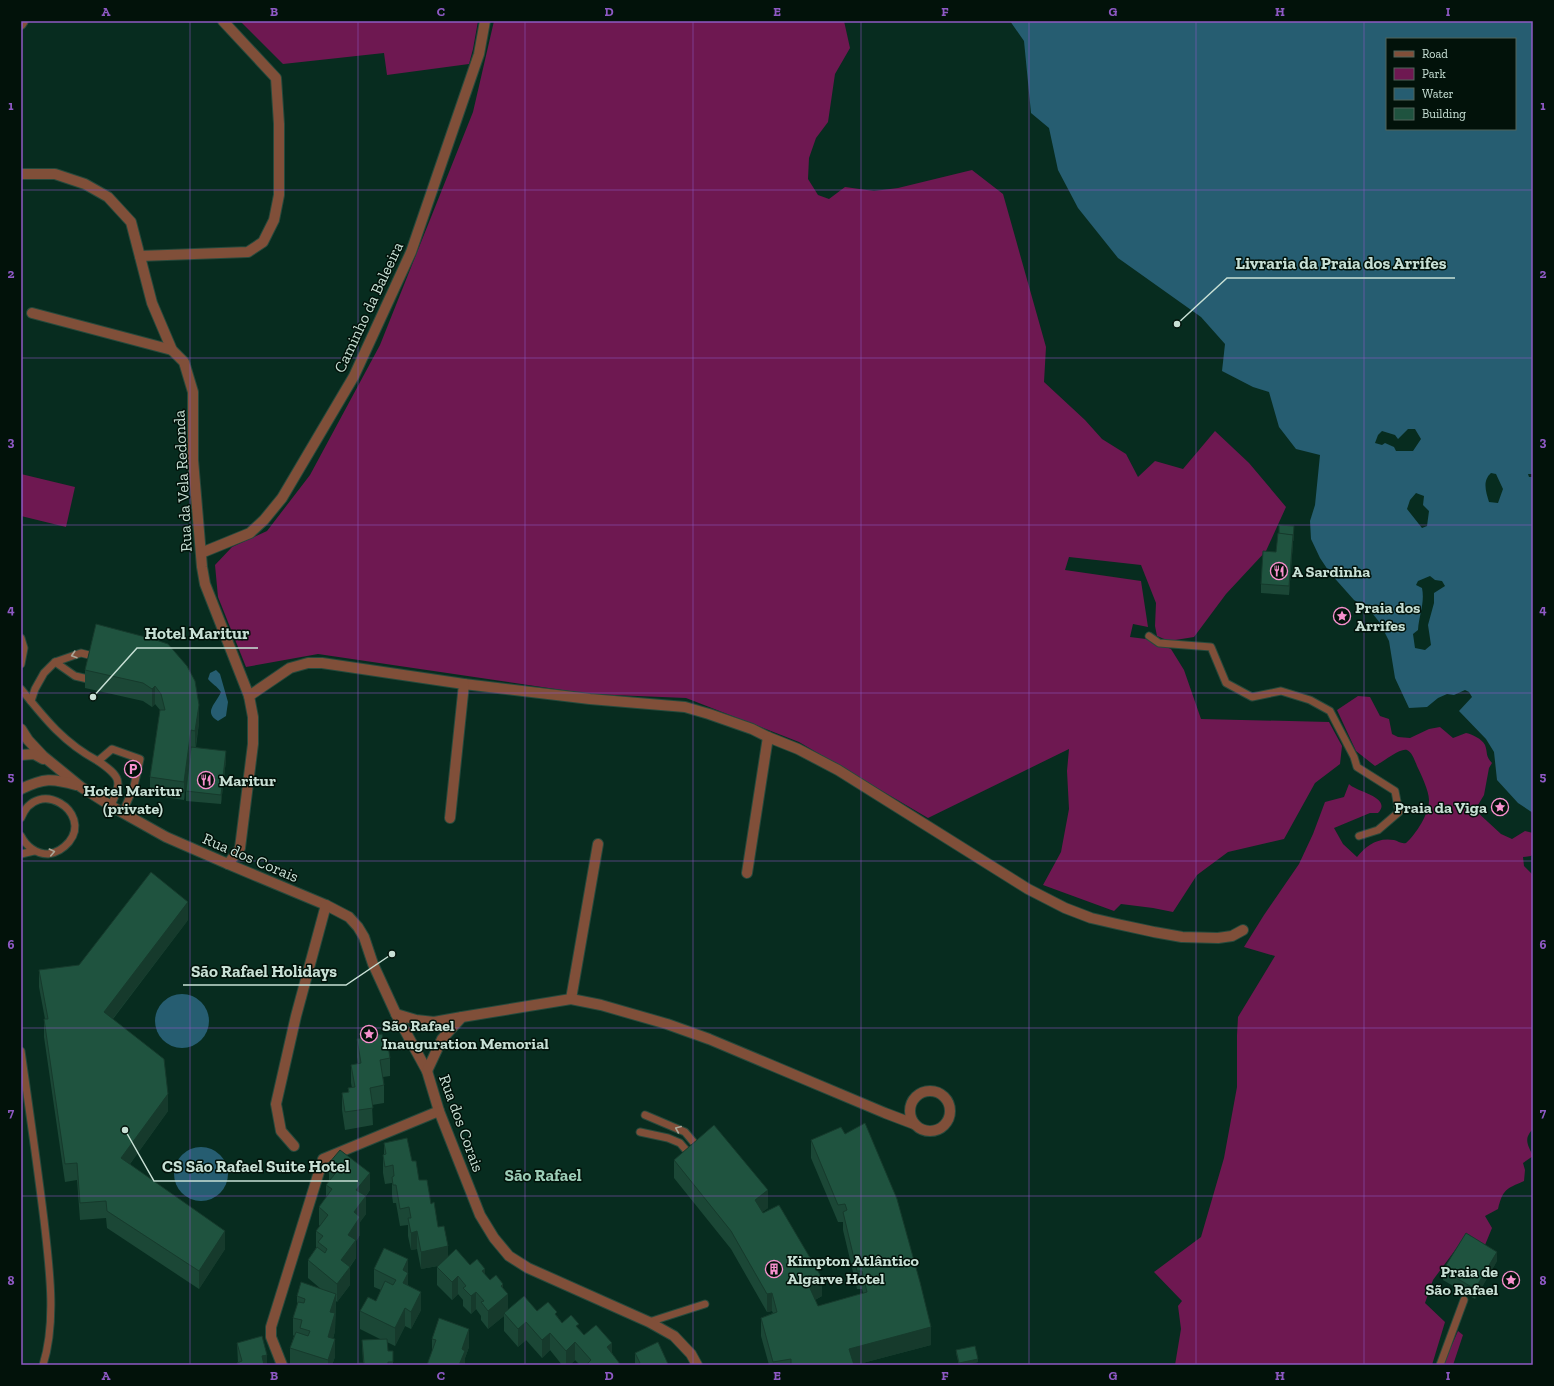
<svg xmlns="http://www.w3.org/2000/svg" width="1554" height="1386" viewBox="0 0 1554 1386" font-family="'Zilla Slab',serif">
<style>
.green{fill:#6e1851}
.water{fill:#265d71;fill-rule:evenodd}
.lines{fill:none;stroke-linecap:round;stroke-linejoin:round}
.service-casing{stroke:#26493c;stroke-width:9}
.minor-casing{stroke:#26493c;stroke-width:12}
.service{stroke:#804f39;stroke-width:7}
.minor{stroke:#804f39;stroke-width:10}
.wall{fill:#1b4736}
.shaded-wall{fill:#163a2c}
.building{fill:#1f533f;stroke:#163a2c}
.oneway{stroke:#aba697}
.grid{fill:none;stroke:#8e59c4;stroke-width:1;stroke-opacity:0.55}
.labels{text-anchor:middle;stroke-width:3;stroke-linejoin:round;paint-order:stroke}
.street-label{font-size:16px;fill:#c8e0d5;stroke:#02120a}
.poi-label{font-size:16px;font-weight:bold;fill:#c8e0d5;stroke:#02120a;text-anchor:start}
.neighbourhood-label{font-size:17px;font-weight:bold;fill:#9ccdb7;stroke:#02120a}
.leader{fill:none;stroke:#c8e0d5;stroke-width:1.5}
.callout-dot{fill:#c8e0d5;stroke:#02120a;stroke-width:1.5}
.callout-label{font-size:17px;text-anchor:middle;font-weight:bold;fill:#c8e0d5;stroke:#02120a;stroke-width:3;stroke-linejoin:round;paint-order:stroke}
.neatline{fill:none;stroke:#8e59c4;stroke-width:1.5}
.grid-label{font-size:13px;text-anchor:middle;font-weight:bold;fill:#8e59c4}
</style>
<rect width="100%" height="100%" fill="#072c1f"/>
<g class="green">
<path d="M240 21H478L473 49 469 64 387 75 384 53 283 64Z"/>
<path d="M494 21H844L850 48 835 74 828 122 816 138 809 158 808 179 818 195 829 199 845 187 874 191 898 188 972 170 1003 194 1046 347 1044 382 1085 420 1102 439 1126 454 1138 477 1155 461 1183 469 1215 431 1249 463 1286 507 1266 551 1226 594 1194 637 1169 641 1157 636 1155 626 1156 603 1141 565 1069 557 1065 570 1141 581 1148 627 1133 624 1130 637 1146 639 1171 649 1184 670 1201 719 1329 722 1342 746 1340 764 1315 783 1284 839 1228 852 1197 875 1173 912 1153 908 1121 904 1114 911 1043 885 1061 852 1069 809 1067 771 1069 749 928 818 799 742 686 698 589 694 318 654 246 667 218 597 215 565 232 547 267 531 310 475 380 345 473 112Z"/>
<path d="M21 474 75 487 66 527 21 516Z"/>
<path d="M1358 696 1370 697 1380 716 1389 719 1392 734 1398 737 1410 738 1429 729 1440 727 1453 738 1466 733C1472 734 1482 739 1485 745 1488 753 1485 756 1492 763L1489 768 1484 795 1475 810 1501 834 1512 839 1525 831 1533 833V853L1531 856 1523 857 1524 866 1533 875V1129C1523 1139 1528 1145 1533 1156L1523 1163 1525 1170 1524 1181C1506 1189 1503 1189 1498 1209L1485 1216 1492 1228 1485 1245 1464 1238 1433 1280 1425 1303 1445 1322 1432 1365H1175L1181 1329 1178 1306 1182 1301 1154 1272 1201 1237 1224 1158 1237 1087V1035L1238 1017 1275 956 1244 947 1264 915 1299 864 1313 834 1325 802 1344 797 1349 784C1356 792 1393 797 1378 813H1370L1334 828 1343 844 1357 857C1366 846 1377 837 1394 840 1398 841 1401 844 1406 843 1416 834 1429 814 1429 800 1429 791 1421 774 1417 766 1415 761 1412 752 1407 750 1401 747 1381 763 1375 766L1356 751 1337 710Z"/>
<path d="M1458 1331 1463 1335 1453 1365H1443Z"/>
</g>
<g class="water">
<path d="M1010 21H1533V474H1528L1529 477H1533V813L1518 803 1497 780 1494 752 1486 739 1459 711 1472 697 1469 692 1465 690 1454 695 1447 694 1438 698 1427 707 1409 708 1395 678 1389 641 1380 623 1369 609 1354 600 1330 573 1320 558 1311 539 1310 521 1315 505 1320 455 1296 449 1279 427 1269 392 1253 387 1222 371 1225 344 1201 317 1118 258 1078 208 1058 170 1049 128 1031 113 1024 41ZM1387 39H1515V129H1387ZM1408 429H1415L1421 439 1413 451H1396L1394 447 1385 443 1382 445 1375 443 1378 435 1382 431 1395 435 1398 439ZM1491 473 1496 474 1503 489 1498 503 1489 502C1486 492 1482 481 1491 473ZM1416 493 1424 496 1423 505 1429 511 1427 526 1422 528 1407 509 1410 500ZM1430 576 1435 580 1442 581 1445 586 1434 593V603L1428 625 1431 645 1425 650 1415 648 1413 634 1418 630C1419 615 1425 603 1422 588L1416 585 1418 581Z"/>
<path d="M216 670 220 674 228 702 226 716 218 721C203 712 216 704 221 692 217 686 212 684 208 679L210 673Z"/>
<circle cx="182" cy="1021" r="27"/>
<circle cx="201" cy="1174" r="27"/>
</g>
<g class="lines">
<g class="service-casing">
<g id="service">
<path d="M1149 636 1159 643 1211 647 1226 683 1252 697 1281 691 1310 700 1330 711 1354 757 1357 767 1395 791 1399 812 1378 830 1359 836"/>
<path d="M21 638 24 648 21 664"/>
<path d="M55 662 75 676 88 679"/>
<path d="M21 689C45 719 64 743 98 761"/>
<path d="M31 701 35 689 44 673 55 662 81 653 93 656"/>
<path d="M111 805C123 781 120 776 98 761L112 749 140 759 134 786 123 812"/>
<path d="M21 818C37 776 93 812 69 842 63 849 56 853 48 854 36 854 26 846 21 836"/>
<path d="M21 854 34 851"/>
<path d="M21 1051C29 1107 37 1163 44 1220 49 1265 57 1321 43 1365"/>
<path d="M645 1115 685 1132 700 1150"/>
<path d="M640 1132 668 1138 680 1143 692 1157"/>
<path d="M649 1322 705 1304"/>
<path d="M1440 1365 1464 1300"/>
</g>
</g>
<g class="minor-casing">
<g id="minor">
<path d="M21 24 23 21"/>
<path d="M21 174H55L85 184 108 197 131 222 152 303 172 350 184 362 193 392V460L202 567 205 584 249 696 253 717V744L240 848 228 864"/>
<path d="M140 256 248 252 263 242 274 220 279 195V124L276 78 223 21"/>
<path d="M32 313 172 350"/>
<path d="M201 553 250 533 264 520 282 498 354 376 411 252 479 54 485 21"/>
<path d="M464 684 590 699 685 707 709 714 752 729 768 737 798 749 838 770 1028 889 1065 908 1091 918 1117 924 1154 932 1182 937 1218 938 1232 936 1243 930"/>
<path d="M249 696 290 668 308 663H322L464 684 450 818"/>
<path d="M21 729 28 740 43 756 81 787 116 809 166 837 228 864 326 905 349 917 358 927 364 937 373 964 396 1014 427 1071 439 1111 480 1215 494 1238 509 1256 528 1268 649 1322 674 1336 691 1354 697 1365"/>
<path d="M21 755 34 754 43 759"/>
<path d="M21 789C44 778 52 778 76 785"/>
<path d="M747 873 768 737"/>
<path d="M571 999 598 844"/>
<path d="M396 1014 416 1020 434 1022 462 1017"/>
<path d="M427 1071 442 1039 462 1017 571 999 601 1005 667 1024 709 1039 885 1113 914 1124"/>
<circle cx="930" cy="1111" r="20"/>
<path d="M294 1146 281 1131 276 1104 296 1016 326 905"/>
<path d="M282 1365 271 1337V1327L323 1159 439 1111"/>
</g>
</g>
<use href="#service" class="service"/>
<use href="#minor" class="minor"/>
</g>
<g class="wall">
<path d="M1294 529 1289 595 1261 593V584L1276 552Z"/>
<path d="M96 624 199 723 196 747 226 760 221 804 186 801V791L189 761 184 800 150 795V777L160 710 155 704 152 707 143 701 85 688V670Z"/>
<path d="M188 920 113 1019 168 1111 130 1164 225 1249 199 1289 107 1228 106 1218 80 1220 77 1180 65 1182 44 1037V1019H45L39 987V970L79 965Z"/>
<path d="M357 1039 385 1047 390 1058V1076L383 1077 384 1085V1103L372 1105 373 1125 345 1130 342 1110V1093L348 1092V1088H352L351 1083V1065L358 1064 357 1057Z"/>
<path d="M811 1140 931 1345 855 1365H769L761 1336V1318L773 1313 772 1311 767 1312 731 1249 674 1178V1160L768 1208 762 1212 822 1296 815 1300 818 1306 863 1293 862 1289H857L843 1230V1222H838L811 1158Z"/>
<path d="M384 1143 412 1161 419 1180 431 1204 448 1257 470 1265 485 1275 490 1280 503 1288 508 1309 537 1311 557 1316 562 1323 579 1329 584 1335 612 1353 620 1365H580L575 1360 570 1365H562L550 1350 542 1358 526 1340 518 1347 504 1331V1316L488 1329 481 1320V1316L476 1309 471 1314 463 1306V1300L458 1294 452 1300 437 1285V1267L438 1266 421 1269 417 1249 411 1250 408 1236V1225L400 1226 396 1203H393L392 1195V1183L385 1184 383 1173V1155H384Z"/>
<path d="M329 1163 370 1190 366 1196V1214L360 1222V1235L356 1241V1258L350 1267V1285L337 1302 336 1301 335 1331 333 1339 335 1357 332 1365H290V1348L294 1336 293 1335V1318L297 1307V1296L321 1289 308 1278V1260L316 1248V1231L320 1226 319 1225V1207L326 1198V1185L329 1181Z"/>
<path d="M1497 1261 1475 1299 1443 1280V1270Z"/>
<path d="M374 1269 408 1277V1285L421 1310 411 1329 405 1326 395 1346 387 1342 388 1351H393V1365H359L363 1363 362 1340 380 1339 360 1329V1311L376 1301 381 1290 374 1287Z"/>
<path d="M432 1339 469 1347 465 1358V1365L432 1352Z"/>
<path d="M237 1343 267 1365H237V1363H238Z"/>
<path d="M956 1350 978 1362 966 1365H959L956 1353Z"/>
<path d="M635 1353 668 1365H635Z"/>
</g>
<g class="shaded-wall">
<path d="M1293 535V544L1289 595V586Z"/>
<path d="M155 686V704L152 707V689Z"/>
<path d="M199 705V723L195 749V731Z"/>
<path d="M191 730V748L184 800V782Z"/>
<path d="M226 751V760L221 804V795Z"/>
<path d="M188 902V920L104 1030V1012Z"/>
<path d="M168 1094V1111L121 1176V1158Z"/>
<path d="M370 1173V1190L356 1208V1190Z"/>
<path d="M768 1190V1208L755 1218V1200Z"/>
<path d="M366 1196V1214L360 1222V1235L356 1241V1258L341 1278V1260L348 1235 354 1212Z"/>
<path d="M225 1231V1249L199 1289V1271Z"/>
<path d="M417 1231V1249L411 1250V1233Z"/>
<path d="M448 1246V1264L421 1269V1252Z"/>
<path d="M1497 1252V1261L1475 1299V1289Z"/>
<path d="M408 1259V1291L403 1283V1270Z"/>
<path d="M350 1267V1285L337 1302V1284Z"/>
<path d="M485 1269V1287L482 1271Z"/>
<path d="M458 1276V1294L452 1300V1282Z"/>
<path d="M822 1278V1296L809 1303V1286Z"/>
<path d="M503 1284V1298L508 1294V1312L504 1313V1316L488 1329V1311L501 1286Z"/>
<path d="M421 1292V1310L411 1329V1312Z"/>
<path d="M476 1292V1309L471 1314V1296Z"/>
<path d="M772 1293V1311L767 1312V1294Z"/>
<path d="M336 1294 335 1331 328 1355V1337L330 1312Z"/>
<path d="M405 1308V1326L395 1346V1328Z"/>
<path d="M526 1322V1340L518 1347V1329Z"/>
<path d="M931 1327V1345L855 1365H849V1349Z"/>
<path d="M469 1329V1347L465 1358V1365H459L462 1349Z"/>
<path d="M550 1333V1350L542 1358V1340Z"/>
<path d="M335 1339V1357L332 1365H328V1360Z"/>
<path d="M575 1342V1360L570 1365H566V1351Z"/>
<path d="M612 1343V1361L607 1347Z"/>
<path d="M267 1355V1365H262V1356Z"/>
<path d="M978 1359V1362L966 1365H959V1363Z"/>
</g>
<g class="building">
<path d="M1279 525 1294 526 1293 541V535L1279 534Z"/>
<path d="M1278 533 1293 535 1289 586 1261 584 1263 551 1276 552Z"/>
<path d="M96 624 153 639 168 644 187 666 195 681 199 705 195 731 191 730 184 782 150 777 160 710H165L161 694 155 686 152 689 143 683 85 670Z"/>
<path d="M191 747 226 751 221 795 186 791Z"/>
<path d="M151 872 188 902 104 1012 164 1059 168 1094 121 1158 225 1231 199 1271 107 1211 106 1201 80 1203 77 1163 65 1164 44 1019H48L39 970 79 965Z"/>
<path d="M382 1034 385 1047 388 1046 390 1058 380 1060 384 1085 370 1088 373 1108 345 1112 342 1093 349 1092 348 1088 355 1087 351 1065 361 1063 357 1039Z"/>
<path d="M865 1123 897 1199 920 1282 931 1327 849 1349 854 1365H791V1359L773 1362 761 1318 777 1312 772 1293 767 1294 731 1231 674 1160 714 1125 768 1190 755 1200 763 1213 779 1205 822 1278 809 1286 818 1306 867 1292 862 1271H857L843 1212 847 1210 845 1204 838 1205 811 1140 841 1127 845 1134Z"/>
<path d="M407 1138 412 1161H416L419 1180H427L431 1204 434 1202 438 1227 444 1226 448 1246 421 1252 417 1231 411 1233 408 1218H411L409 1207 400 1209 396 1185H393L392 1177 394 1176 393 1165 385 1167 383 1155 386 1154 384 1143Z"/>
<path d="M340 1150 370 1173 356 1190 366 1196 354 1212 360 1217 348 1235 356 1240 341 1260 350 1267 337 1284 308 1260 317 1247 325 1253 327 1249 318 1242 323 1236 316 1231 328 1215 319 1207 332 1189 326 1185 338 1170 329 1163Z"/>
<path d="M1466 1233 1497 1252 1475 1289 1443 1270Z"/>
<path d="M384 1248 408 1259 403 1270 408 1273 403 1283 421 1292 411 1312 405 1308 395 1328 360 1311 368 1297 376 1301 385 1281 393 1285 396 1280 374 1269Z"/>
<path d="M456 1249 470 1265 477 1259 485 1269 482 1271 490 1280 496 1275 503 1284 501 1286 508 1294 488 1311 481 1302 484 1301 476 1292 471 1296 463 1288 466 1286 458 1276 452 1282 437 1267Z"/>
<path d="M301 1282 336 1294 330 1312 335 1313 328 1337 335 1339 328 1360 290 1348 296 1332 308 1336 310 1331 300 1328 302 1320 293 1318 298 1302 304 1303 305 1299 297 1296Z"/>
<path d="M524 1296 537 1311 548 1302 557 1312 555 1314 562 1323 571 1315 579 1324 576 1326 584 1335 596 1325 612 1343 607 1347 620 1364 618 1365H586L591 1360 575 1342 566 1351 550 1333 542 1340 526 1322 518 1329 504 1313Z"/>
<path d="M439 1318 469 1329 462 1349 465 1351 459 1365H427L436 1340 432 1339Z"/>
<path d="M262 1336 267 1355 262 1356 264 1365H237V1363L242 1361 237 1343Z"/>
<path d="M387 1339 388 1351H393V1362H388V1365H359V1363H364L362 1340Z"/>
<path d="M658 1342 668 1364 666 1365H637L640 1363 635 1353Z"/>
<path d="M975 1346 978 1359 959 1363 956 1350Z"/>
</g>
<defs><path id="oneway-chevron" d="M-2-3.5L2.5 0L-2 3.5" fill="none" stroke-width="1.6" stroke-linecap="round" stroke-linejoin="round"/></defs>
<g class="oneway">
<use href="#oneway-chevron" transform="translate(74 655) rotate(163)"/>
<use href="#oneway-chevron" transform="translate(52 852) rotate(-13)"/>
<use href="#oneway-chevron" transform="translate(678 1129) rotate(-157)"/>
</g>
<path class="grid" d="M190 21V1365M358 21V1365M525 21V1365M693 21V1365M861 21V1365M1029 21V1365M1196 21V1365M1364 21V1365M21 190H1533M21 358H1533M21 525H1533M21 693H1533M21 861H1533M21 1028H1533M21 1196H1533"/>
<defs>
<g id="restaurant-ring" transform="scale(0.9)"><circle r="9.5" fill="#02120a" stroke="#f790cd" stroke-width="1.5"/><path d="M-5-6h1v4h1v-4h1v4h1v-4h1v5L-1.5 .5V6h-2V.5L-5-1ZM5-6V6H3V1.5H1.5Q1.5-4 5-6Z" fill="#f790cd"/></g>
<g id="sight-ring" transform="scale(0.9)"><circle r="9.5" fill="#02120a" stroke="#f790cd" stroke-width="1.5"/><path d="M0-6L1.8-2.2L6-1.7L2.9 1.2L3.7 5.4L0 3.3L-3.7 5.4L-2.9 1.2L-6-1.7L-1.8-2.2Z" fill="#f790cd"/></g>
<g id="parking-ring" transform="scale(0.9)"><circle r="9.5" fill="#02120a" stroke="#f790cd" stroke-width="1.5"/><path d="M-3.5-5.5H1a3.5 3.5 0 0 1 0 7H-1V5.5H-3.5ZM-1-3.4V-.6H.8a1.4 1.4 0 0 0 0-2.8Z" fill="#f790cd"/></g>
<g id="building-ring" transform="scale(0.9)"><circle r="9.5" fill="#02120a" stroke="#f790cd" stroke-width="1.5"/><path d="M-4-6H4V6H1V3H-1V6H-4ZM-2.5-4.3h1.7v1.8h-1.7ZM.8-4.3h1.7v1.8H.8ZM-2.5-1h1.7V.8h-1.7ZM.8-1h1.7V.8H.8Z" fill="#f790cd"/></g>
</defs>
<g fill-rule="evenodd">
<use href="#restaurant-ring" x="1279" y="571"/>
<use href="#sight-ring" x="1342" y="616"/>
<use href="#parking-ring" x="133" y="769"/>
<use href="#restaurant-ring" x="206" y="780"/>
<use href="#sight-ring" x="1500" y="807"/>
<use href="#sight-ring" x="369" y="1034"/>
<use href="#building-ring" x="774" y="1269"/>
<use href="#sight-ring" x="1511" y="1280"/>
</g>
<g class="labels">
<g class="street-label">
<text transform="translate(368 307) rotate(-65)" y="6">Caminho da Baleeira</text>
<text transform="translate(182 481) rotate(-93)" y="6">Rua da Vela Redonda</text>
<text transform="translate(251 857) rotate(23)" y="6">Rua dos Corais</text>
<text transform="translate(462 1123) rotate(70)" y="6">Rua dos Corais</text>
</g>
<g class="poi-label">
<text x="1292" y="577">A Sardinha</text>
<text x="1355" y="613">Praia dos<tspan x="1355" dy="18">Arrifes</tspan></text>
<text x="219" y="786">Maritur</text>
<text x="133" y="796" text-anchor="middle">Hotel Maritur<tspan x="133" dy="18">(private)</tspan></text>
<text x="1487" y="813" text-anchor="end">Praia da Viga</text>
<text x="382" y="1031">São Rafael<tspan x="382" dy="18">Inauguration Memorial</tspan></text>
<text x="787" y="1266">Kimpton Atlântico<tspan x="787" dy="18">Algarve Hotel</tspan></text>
<text x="1498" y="1277" text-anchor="end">Praia de<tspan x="1498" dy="18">São Rafael</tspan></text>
</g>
<g class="neighbourhood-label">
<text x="543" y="1181">São Rafael</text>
</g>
</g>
<path class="leader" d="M1177 324L1227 278H1455M93 697L137 648H258M392 954L346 985H183M125 1130L154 1181H358"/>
<g class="callout-dot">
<circle cx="1177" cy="324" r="4"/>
<circle cx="93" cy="697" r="4"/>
<circle cx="392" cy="954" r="4"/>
<circle cx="125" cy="1130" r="4"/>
</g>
<g class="callout-label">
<text x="1341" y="269">Livraria da Praia dos Arrifes</text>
<text x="197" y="639">Hotel Maritur</text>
<text x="264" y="977">São Rafael Holidays</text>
<text x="256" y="1172">CS São Rafael Suite Hotel</text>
</g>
<rect width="1554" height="1386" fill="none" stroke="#02120a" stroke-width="44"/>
<rect x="1386" y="38" width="130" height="92" fill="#02120a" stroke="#51645b"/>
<rect x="1394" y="51" width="20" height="6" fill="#804f39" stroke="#51645b"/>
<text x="1422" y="58" font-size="12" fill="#c8e0d5">Road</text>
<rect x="1394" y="68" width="20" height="12" fill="#6e1851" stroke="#51645b"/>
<text x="1422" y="78" font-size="12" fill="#c8e0d5">Park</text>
<rect x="1394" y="88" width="20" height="12" fill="#265d71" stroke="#51645b"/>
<text x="1422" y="98" font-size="12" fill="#c8e0d5">Water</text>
<rect x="1394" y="108" width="20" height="12" fill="#1f533f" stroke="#51645b"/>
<text x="1422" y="118" font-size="12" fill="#c8e0d5">Building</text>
<rect x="22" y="22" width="1510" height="1342" class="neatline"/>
<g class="grid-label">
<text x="106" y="16">A</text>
<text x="274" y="16">B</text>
<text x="441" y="16">C</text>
<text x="609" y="16">D</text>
<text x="777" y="16">E</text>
<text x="945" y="16">F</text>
<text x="1113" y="16">G</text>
<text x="1280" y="16">H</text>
<text x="1448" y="16">I</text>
<text x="11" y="110">1</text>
<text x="1543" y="110">1</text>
<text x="11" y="278">2</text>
<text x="1543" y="278">2</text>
<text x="11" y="446">3</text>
<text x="1543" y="446">3</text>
<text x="11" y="614">4</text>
<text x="1543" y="614">4</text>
<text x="11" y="781">5</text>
<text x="1543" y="781">5</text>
<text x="11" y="949">6</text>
<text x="1543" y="949">6</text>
<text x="11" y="1117">7</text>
<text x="1543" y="1117">7</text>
<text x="11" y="1285">8</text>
<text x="1543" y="1285">8</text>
<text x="106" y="1380">A</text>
<text x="274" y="1380">B</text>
<text x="441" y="1380">C</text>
<text x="609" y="1380">D</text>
<text x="777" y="1380">E</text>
<text x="945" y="1380">F</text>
<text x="1113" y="1380">G</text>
<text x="1280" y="1380">H</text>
<text x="1448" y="1380">I</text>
</g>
</svg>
